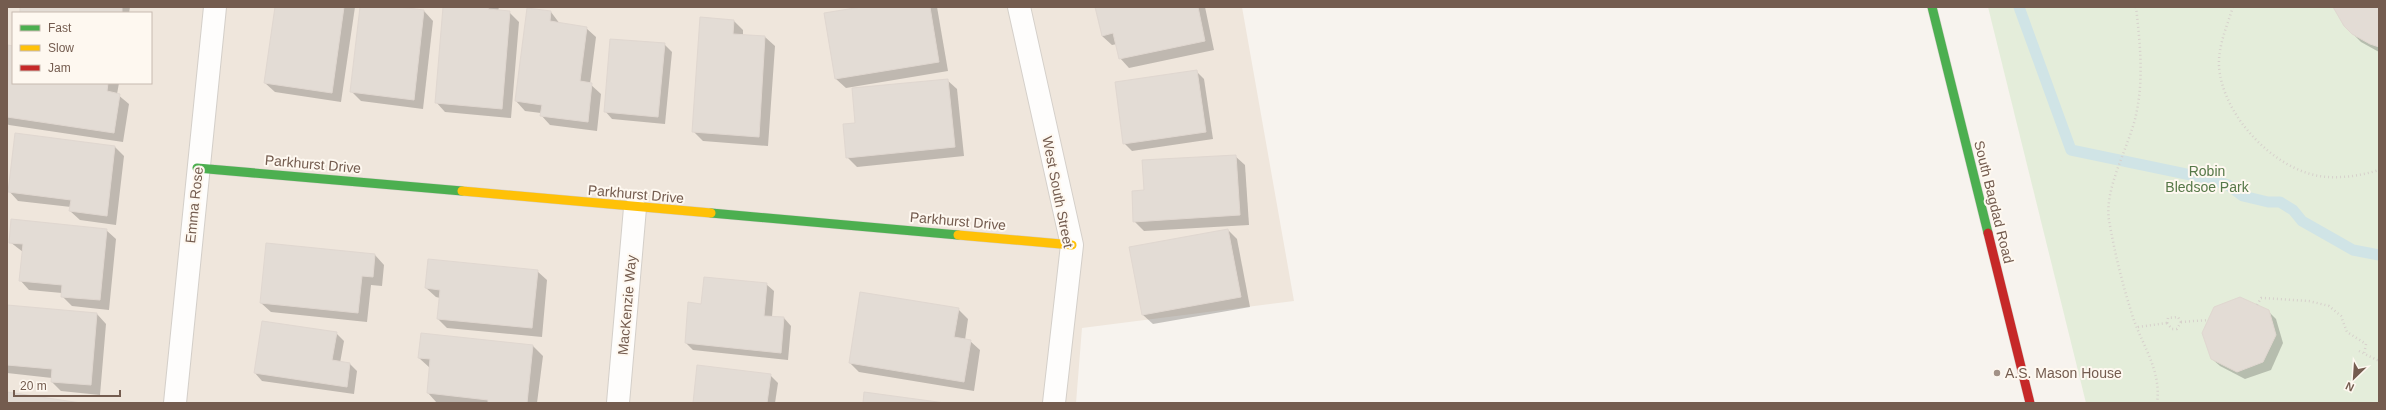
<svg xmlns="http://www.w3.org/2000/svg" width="2386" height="410" viewBox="0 0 2386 410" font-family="Helvetica,sans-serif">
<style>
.residential{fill:#efe6dc;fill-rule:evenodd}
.green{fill:#e4edda}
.shadow{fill:#0003}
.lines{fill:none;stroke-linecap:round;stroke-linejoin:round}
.stream{stroke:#d0e4e6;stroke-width:11}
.building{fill:#e3dcd5;stroke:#e0d7d0}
.street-casing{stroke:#d4cfc9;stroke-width:24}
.fast-casing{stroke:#d5cfc9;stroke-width:10}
.slow-casing{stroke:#d5cfc9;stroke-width:10}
.jam-casing{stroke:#d5cfc9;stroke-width:10}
.path{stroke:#d7d1cc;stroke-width:2.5;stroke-dasharray:1 3;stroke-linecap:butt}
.street{stroke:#fefdfc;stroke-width:22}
.fast{stroke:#4caf50;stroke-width:9}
.slow{stroke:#ffc107;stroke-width:9}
.jam{stroke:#c62828;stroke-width:9}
.poi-dot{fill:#a29187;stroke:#fef8f0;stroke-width:1.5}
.labels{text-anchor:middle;stroke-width:4;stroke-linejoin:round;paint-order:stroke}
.street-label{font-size:14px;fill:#745c4f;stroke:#fef8f0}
.park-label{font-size:14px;fill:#567848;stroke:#fef8f0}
.poi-label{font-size:14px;fill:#745c4f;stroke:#fef8f0;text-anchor:start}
</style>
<rect width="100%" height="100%" fill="#f7f3ee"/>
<path class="residential" d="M7 7H1242L1294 301 1082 328 1076 403H7ZM13 13H151V83H13Z"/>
<path class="green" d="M1988 7H2379V403H2086Z"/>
<g class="shadow">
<path d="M21 7H130L129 13H21Z"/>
<path d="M276 7H355L341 102 275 92 265 83Z"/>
<path d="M361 7H391L424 11 433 21 423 109 361 101 351 91Z"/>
<path d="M444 7H499L498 11 509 12 519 22 511 118 445 112 436 102Z"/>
<path d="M867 7H937L948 71 846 88 836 79Z"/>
<path d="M1096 7H1205L1214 50 1129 68 1120 58 1117 44 1112 45 1102 36Z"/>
<path d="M2335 7H2379V52L2361 42 2344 25Z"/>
<path d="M551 12 560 24 586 28 596 37 590 84 601 94 597 131 550 125 541 115V113L525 111 516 101Z"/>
<path d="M733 20 743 30V35L765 37 775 46 768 146 703 141 693 131Z"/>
<path d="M664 44 672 52 665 124 612 119 605 111Z"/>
<path d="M9 46 13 47V83H119L117 94 129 104 123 142 9 125 7 124V62Z"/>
<path d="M1196 71 1204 79 1213 139 1132 151 1124 143Z"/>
<path d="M947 80 957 89 964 156 857 167 847 157 857 124Z"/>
<path d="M115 147 124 156 116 225 80 220 70 211 71 207 18 201 9 191Z"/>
<path d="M1235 156 1245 165 1249 225 1144 231 1134 221 1145 191Z"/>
<path d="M106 230 116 239 109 310 72 306 62 296V293L29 290 20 280 23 252 10 242Z"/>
<path d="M1228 230 1237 239 1250 307 1153 324 1143 315Z"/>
<path d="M375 255 384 265 382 286 371 285 367 322 271 312 261 303Z"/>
<path d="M537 271 547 280 542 337 447 328 438 319 440 298 436 297 426 288Z"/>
<path d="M766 284 774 291 772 317 784 318 791 326 788 360 693 350 686 343 702 305Z"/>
<path d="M7 306 97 314 106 324 100 395 61 391 52 382V378L7 373Z"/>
<path d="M958 309 968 319 965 340 970 341 980 350 974 391 859 372 850 363Z"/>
<path d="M2268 311 2276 319 2283 343 2271 370 2245 379 2220 366 2212 359Z"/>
<path d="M336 333 344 341 340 363 350 364 357 371 354 394 262 381 255 373Z"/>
<path d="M422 334 533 346 543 356 537 403H437L428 393 430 368 419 358Z"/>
<path d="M770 375 778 383 775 403H694Z"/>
</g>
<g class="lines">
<path class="stream" d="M2019 7 2071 150 2210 179 2228 185 2243 196 2268 202H2280L2293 210 2302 221 2339 242 2353 250 2379 255"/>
</g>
<g class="building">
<rect x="20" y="7" width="102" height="6"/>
<path d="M275 7H344L332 93 264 83Z"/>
<path d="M360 7H399L424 10 414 100 350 92Z"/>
<path d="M443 7H489L488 9 510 11 502 109 435 103Z"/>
<path d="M861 7H930L939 62 835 79 824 13Z"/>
<path d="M1095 7H1198L1205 41 1119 59 1113 33 1102 36Z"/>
<path d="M2333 7H2379V47L2370 44 2352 34 2344 26Z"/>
<path d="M527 8 551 11 550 21 587 27 580 81 592 83 588 122 540 116 542 105 515 101Z"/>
<path d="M700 17 734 20 733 34 765 36 759 137 692 132Z"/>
<path d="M610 39 665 43 658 117 604 112Z"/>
<path d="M8 45 13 46V83H108L107 91 120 94 114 133 7 117Z"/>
<path d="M1197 70 1206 132 1123 144 1115 82Z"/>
<path d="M948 79 955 147 846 158 843 124 855 123 852 88Z"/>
<path d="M15 133 115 146 107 216 69 211 71 200 8 192Z"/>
<path d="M1236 155 1240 215 1133 222 1132 191 1144 190 1142 160Z"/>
<path d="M11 219 107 229 100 300 61 297 62 285 19 281 23 244 9 243Z"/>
<path d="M1228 229 1241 297 1142 315 1129 247Z"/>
<path d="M266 243 375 254 373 277 362 276 358 313 260 303Z"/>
<path d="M428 259 538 270 532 328 437 319 440 290 425 288Z"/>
<path d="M704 277 767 283 764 316 784 317 781 353 685 343 688 302 701 304Z"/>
<path d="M860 292 959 308 954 337 971 340 964 382 849 363Z"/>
<path d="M2240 297 2269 310 2276 335 2263 362 2237 372 2211 359 2202 333 2214 307Z"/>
<path d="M7 305 97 313 91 385 51 382 52 369 7 365Z"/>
<path d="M262 321 337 332 332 360 350 363 347 387 254 373Z"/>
<path d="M421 333 533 345 527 403H488V400L427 393 430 359 418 358Z"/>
<path d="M697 365 771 374 767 403H693Z"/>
<path d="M7 392 81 403H7Z"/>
<path d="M864 392 945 403H863Z"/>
</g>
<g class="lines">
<g class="street-casing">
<g id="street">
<path d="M1019 7 1072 245 1054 403"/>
<path d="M175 403 215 7"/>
<path d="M618 403 635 208"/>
</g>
</g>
<g class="fast-casing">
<g id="fast">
<path d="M1932 7 1988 233"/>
<path d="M197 168 462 191"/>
<path d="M711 213 958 235"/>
</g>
</g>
<g class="slow-casing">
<g id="slow">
<path d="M462 191 711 213"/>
<path d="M958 235 1072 245"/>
</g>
</g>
<g class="jam-casing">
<path id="jam" d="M1988 233 2030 403"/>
</g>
<g class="path">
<path d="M2136 7C2140 43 2144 79 2136 115 2129 147 2104 188 2109 220 2114 250 2122 282 2131 311 2140 343 2162 369 2157 403"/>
<path d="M2233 7C2227 26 2218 46 2219 66 2222 114 2272 168 2319 176 2339 179 2360 176 2379 170"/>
<path d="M2257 305 2261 298H2264L2309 301 2329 306 2341 316 2347 332 2366 344 2364 354"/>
<path d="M2181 322 2208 320"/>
<path d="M2167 323 2172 329H2177L2181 322"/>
<path d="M2167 323 2168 318 2178 317 2181 322"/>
<path d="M2138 327 2167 323"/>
<path d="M2359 351 2379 361"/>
</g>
<use href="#street" class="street"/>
<use href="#fast" class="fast"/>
<use href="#slow" class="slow"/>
<use href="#jam" class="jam"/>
</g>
<circle class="poi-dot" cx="1997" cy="373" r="4"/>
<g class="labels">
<g class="street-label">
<text transform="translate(313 164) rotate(5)" y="5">Parkhurst Drive</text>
<text transform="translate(1058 192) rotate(79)" y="5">West South Street</text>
<text transform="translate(636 194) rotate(5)" y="5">Parkhurst Drive</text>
<text transform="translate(1994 202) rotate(76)" y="5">South Bagdad Road</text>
<text transform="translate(194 205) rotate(-84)" y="5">Emma Rose</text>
<text transform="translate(958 221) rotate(5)" y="5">Parkhurst Drive</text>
<text transform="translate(627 305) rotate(-85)" y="5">MacKenzie Way</text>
</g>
<g class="park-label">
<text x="2207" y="176">Robin<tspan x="2207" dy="16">Bledsoe Park</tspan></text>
</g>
<g class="poi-label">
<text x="2005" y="378">A.S. Mason House</text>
</g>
</g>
<rect width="2386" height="410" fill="none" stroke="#745c4f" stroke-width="16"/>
<rect x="12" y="12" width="140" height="72" fill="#fef8f0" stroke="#c7bab0"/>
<rect x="20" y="25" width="20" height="6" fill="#4caf50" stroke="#c7bab0"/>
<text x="48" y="32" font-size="12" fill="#745c4f">Fast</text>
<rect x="20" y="45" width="20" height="6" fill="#ffc107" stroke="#c7bab0"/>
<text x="48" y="52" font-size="12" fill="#745c4f">Slow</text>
<rect x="20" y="65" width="20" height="6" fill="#c62828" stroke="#c7bab0"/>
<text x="48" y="72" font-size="12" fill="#745c4f">Jam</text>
<g transform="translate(2354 378) rotate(205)" stroke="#fef8f0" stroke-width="3" paint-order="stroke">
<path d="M0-3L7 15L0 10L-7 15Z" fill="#745c4f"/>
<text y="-6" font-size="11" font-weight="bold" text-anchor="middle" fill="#745c4f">N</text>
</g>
<path d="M14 390v6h106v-6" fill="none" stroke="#745c4f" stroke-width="2"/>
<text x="20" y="390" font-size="12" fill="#745c4f" stroke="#fef8f0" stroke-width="3" paint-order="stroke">20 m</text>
</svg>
